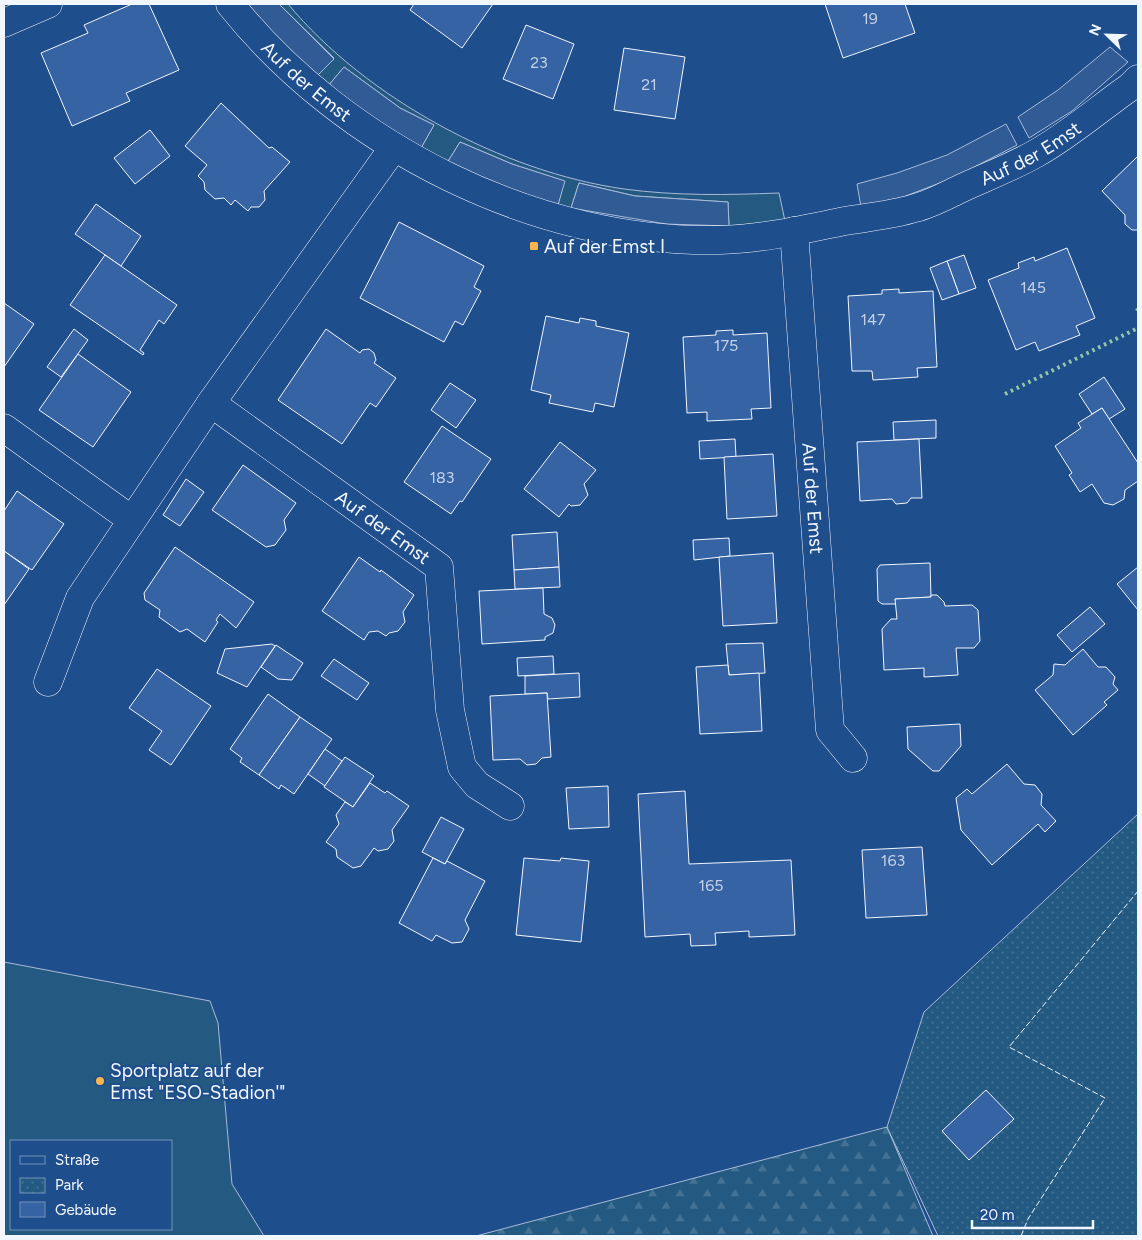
<svg xmlns="http://www.w3.org/2000/svg" width="1142" height="1240" viewBox="0 0 1142 1240" font-family="Figtree,sans-serif">
<style>
.grass{fill:#245a82;stroke:#a8bbd7;fill-rule:evenodd}
.forest{fill:url(#forest-firs);stroke:#a8bbd7}
.park{fill:url(#park-dots);stroke:#a8bbd7}
.parking{fill:#305b95;stroke:#a8bbd7}
.building{fill:#3563a3;stroke:#f2f6ff}
.lines{fill:none;stroke-linecap:round;stroke-linejoin:round}
.street-casing{stroke:#f2f6ff;stroke-width:29}
.street{stroke:#1f4e8c;stroke-width:28}
.hedge{stroke:#97c8a6;stroke-width:4;stroke-dasharray:2.5 4;stroke-linecap:butt}
.fence{stroke:#f2f6ff;stroke-width:1;stroke-dasharray:6 2.5;stroke-linecap:butt}
.poi-dot{fill:#ffb74d;stroke:#1f4e8c;stroke-width:2}
.labels{text-anchor:middle;stroke-width:4;stroke-linejoin:round;paint-order:stroke}
.number-label{font-size:16px;fill:#c3d1e8}
.street-label{font-size:19px;fill:#f2f6ff;stroke:#1f4e8c}
.poi-label{font-size:19px;fill:#f2f6ff;stroke:#1f4e8c;text-anchor:start}
</style>
<defs>
<pattern id="forest-firs" width="22" height="20" patternUnits="userSpaceOnUse" patternTransform="scale(1.25)"><rect width="22" height="20" fill="#245a82"/><path d="M5 1l3.5 6h-7zM16 11l3.5 6h-7z" fill="#447295"/></pattern>
<pattern id="park-dots" width="8" height="8" patternUnits="userSpaceOnUse" patternTransform="scale(1.25)"><rect width="8" height="8" fill="#245a82"/><path d="M2 2h.1M6 6h.1" fill="none" stroke="#447295" stroke-width="1.8" stroke-linecap="round"/></pattern>
</defs>
<rect width="100%" height="100%" fill="#1f4e8c"/>
<g class="grass">
<path d="M279 4H288C366 98 503 172 624 189 676 196 727 195 779 193L785 221 729 226 728 202 635 196 579 183 571 208 558 205 564 181 512 164 460 142 447 163 421 148 434 125 400 108 344 67 328 86 318 75 334 58Z"/>
<path d="M4 962 210 1001 218 1023 232 1184 264 1236H4ZM11 1141H171V1229H11Z"/>
</g>
<path class="forest" d="M887 1127 933 1236H476Z"/>
<path class="park" d="M1138 814V1236H938L887 1127 924 1012Z"/>
<g class="parking">
<path d="M247 4H279L334 59 318 75 279 40Z"/>
<path d="M1110 47 1128 62 1072 111 1029 138 1018 117 1058 90Z"/>
<path d="M344 67 400 108 434 125 421 148 379 123 328 86Z"/>
<path d="M1006 124 1017 145 953 178 903 197 861 207 857 184 897 173 947 155Z"/>
<path d="M460 142 512 164 565 181 558 205 505 187 447 163Z"/>
<path d="M579 183 635 196 728 202 729 226 666 224 571 208Z"/>
</g>
<g class="building">
<path d="M132 4H149L179 70 126 93 130 101 72 126 41 53 88 33 84 25Z"/>
<path d="M414 4H493L462 48 410 10Z"/>
<path d="M825 4H905L915 33 843 58Z"/>
<path d="M526 25 574 44 553 99 503 79Z"/>
<path d="M624 48 685 57 675 119 614 110Z"/>
<path d="M221 103 269 148 272 147 290 162 264 191 265 200 259 207H251L248 211 235 200 231 205 224 198 215 199 205 190 204 182 198 176 207 165 185 146Z"/>
<path d="M150 130 170 156 135 184 114 158Z"/>
<path d="M1138 156V230H1132L1125 224V215L1102 191Z"/>
<path d="M96 204 141 236 121 266 75 234Z"/>
<path d="M399 222 484 266 474 287 481 291 463 325 455 321 444 342 360 298Z"/>
<path d="M1067 248 1095 318 1076 326 1080 335 1039 351 1035 342 1016 350 988 280 1019 268 1018 263 1034 257 1035 261Z"/>
<path d="M105 255 177 305 164 324 159 320 140 350 144 353 143 355 70 305Z"/>
<path d="M964 255 976 288 959 294 947 261Z"/>
<path d="M947 261 959 294 942 300 930 268Z"/>
<path d="M899 289V293L933 291 937 367 917 368 918 377 873 380 872 371H852L848 296 882 294V290Z"/>
<path d="M4 303 34 324 4 367Z"/>
<path d="M546 316 579 323 580 318 596 321V326L629 333 614 407 595 403 593 412 549 403 551 395 531 390Z"/>
<path d="M74 329 88 340 61 377 47 367Z"/>
<path d="M326 329 360 353 362 350 369 349 374 353 376 360 374 363 396 378 376 407 370 403 342 444 278 400Z"/>
<path d="M733 330V335L767 333 771 408 751 409 752 419 707 421V412L687 413 683 337 716 335V331Z"/>
<path d="M78 354 131 392 93 447 39 410Z"/>
<path d="M1104 377 1125 409 1109 419 1102 408 1092 414 1079 394Z"/>
<path d="M450 383 476 400 456 428 431 410Z"/>
<path d="M1102 408 1138 463V481L1125 490 1124 499 1113 505 1104 503 1092 484 1080 492 1069 475 1072 473 1055 446 1081 428 1078 423Z"/>
<path d="M936 420V438L894 440 893 422Z"/>
<path d="M442 426 491 459 462 502 460 501 451 514 404 482Z"/>
<path d="M735 439 736 457 700 459 699 441Z"/>
<path d="M919 439 922 498H911L907 503 896 504 892 499 860 501 857 442Z"/>
<path d="M560 442 596 470 584 484 588 495 580 505 571 506 569 504 559 517 524 489Z"/>
<path d="M773 454 777 516 727 519 724 457Z"/>
<path d="M243 465 296 503 284 520 286 530 275 545 266 547 212 510Z"/>
<path d="M186 479 204 492 180 526 163 515Z"/>
<path d="M17 491 64 524 32 570 4 551V511Z"/>
<path d="M557 532 559 567 514 570 512 535Z"/>
<path d="M729 538 730 556 694 560 693 540Z"/>
<path d="M175 547 254 602 236 628 220 614 216 620 218 622 205 642 187 629 180 632 159 617 160 610 145 600 144 593Z"/>
<path d="M4 551 29 569 4 605Z"/>
<path d="M773 553 777 623 723 626 719 557Z"/>
<path d="M359 557 380 572 381 570 414 595 403 612 405 622 398 631 389 633 386 636 378 631 369 632 364 640 322 611Z"/>
<path d="M930 563 931 597 895 599 896 604H882L878 601 877 569 880 565Z"/>
<path d="M559 567 560 587 515 589 514 570Z"/>
<path d="M1138 567V610L1117 584Z"/>
<path d="M543 588 544 614 552 618 555 625 553 633 545 637V640L482 644 479 591Z"/>
<path d="M931 595H937L944 602 945 606 972 605 978 610 980 641 974 648H956L958 675 924 677V668L884 670 882 629 891 619H897L895 599 931 597Z"/>
<path d="M1090 607 1105 624 1072 652 1057 635Z"/>
<path d="M763 643 765 673 729 675 726 644Z"/>
<path d="M272 644 275 646 247 687 217 673 225 649Z"/>
<path d="M276 645 303 663 292 680 278 679 261 667Z"/>
<path d="M1083 649 1098 667H1106L1115 677 1113 684 1118 690 1104 702 1107 705 1073 735 1035 690 1053 675 1054 664 1065 665Z"/>
<path d="M553 656 554 674 518 676 517 658Z"/>
<path d="M334 659 369 683 357 700 321 676Z"/>
<path d="M728 665 729 675 759 673 762 731 700 734 696 667Z"/>
<path d="M157 669 211 706 171 765 149 750 162 731 129 708Z"/>
<path d="M579 673 580 697 548 699 547 693 525 694V676Z"/>
<path d="M547 693 551 757 542 758 536 764 527 765 520 759 493 760 490 696Z"/>
<path d="M268 694 300 717 259 775 240 762 242 758 230 749Z"/>
<path d="M300 717 332 739 294 794 281 785 279 789 259 775Z"/>
<path d="M960 724 961 746 939 771H933L908 749 907 727Z"/>
<path d="M325 749 342 761 325 786 308 774Z"/>
<path d="M345 757 374 776 353 807 324 787Z"/>
<path d="M1007 764 1024 784 1035 785 1042 794 1041 805 1056 821 1045 832 1038 824 992 865 961 830 956 798 967 789 972 794Z"/>
<path d="M370 783 385 793 387 791 409 806 392 830 394 841 388 849 378 851 374 848 361 866 353 868 337 857 336 849 326 842 339 824 336 815 345 802 353 807Z"/>
<path d="M608 786 609 827 569 829 566 788Z"/>
<path d="M685 791 689 864 791 860 795 935 749 937V931L715 933 716 945 691 946 690 934 645 937 638 794Z"/>
<path d="M441 817 464 829 445 864 422 852Z"/>
<path d="M922 847 927 915 866 918 862 850Z"/>
<path d="M433 858 445 864 447 861 485 881 465 920 469 929 462 942 452 943 436 935 432 941 399 923Z"/>
<path d="M524 858 560 861 561 858 589 861 581 942 516 935Z"/>
<path d="M986 1090 1014 1119 969 1160 942 1131Z"/>
</g>
<g class="lines">
<g class="street-casing">
<g id="street">
<path id="s1" d="M230 4C343 146 537 244 720 240 762 239 805 229 845 221 868 217 893 215 915 208 931 204 947 195 962 188 986 177 1012 167 1035 154 1068 136 1100 108 1130 87L1138 79"/>
<path d="M4 23 48 4"/>
<path id="s2" d="M794 231 830 730 853 758"/>
<path id="s3" d="M211 403 439 567 450 710 462 767 477 785 510 806"/>
<path d="M4 428 132 520"/>
<path d="M48 682 80 598 211 403 394 147"/>
</g>
</g>
<use href="#street" class="street"/>
<g class="hedge">
<path d="M1137 308 1138 310"/>
<path d="M1005 394 1138 328"/>
</g>
<path class="fence" d="M1021 1236 1028 1219 1105 1098 1009 1047 1138 891"/>
</g>
<g class="poi-dot">
<rect x="529" y="241" width="10" height="10" rx="2.5"/>
<circle cx="100" cy="1081" r="5"/>
</g>
<g class="labels">
<g class="number-label">
<text x="870" y="24">19</text>
<text x="539" y="68">23</text>
<text x="649" y="90">21</text>
<text x="1033" y="293">145</text>
<text x="873" y="325">147</text>
<text x="726" y="351">175</text>
<text x="442" y="483">183</text>
<text x="893" y="866">163</text>
<text x="711" y="891">165</text>
</g>
<g class="street-label">
<text dy="7" stroke="none"><textPath href="#s1" startOffset="109">Auf der Emst</textPath></text>
<text dy="7" stroke="none"><textPath href="#s1" startOffset="888">Auf der Emst</textPath></text>
<text dy="7" stroke="none"><textPath href="#s2" startOffset="268">Auf der Emst</textPath></text>
<text dy="7" stroke="none"><textPath href="#s3" startOffset="212">Auf der Emst</textPath></text>
</g>
<g class="poi-label">
<text x="544" y="253">Auf der Emst I</text>
<text x="110" y="1077">Sportplatz auf der<tspan x="110" dy="22">Emst "ESO-Stadion'"</tspan></text>
</g>
</g>
<rect width="1142" height="1240" fill="none" stroke="#f2f6ff" stroke-width="10"/>
<rect x="10" y="1140" width="162" height="90" fill="#1f4e8c" stroke="#7391ba"/>
<rect x="20" y="1156" width="25" height="8" fill="#1f4e8c" stroke="#7391ba"/>
<text x="55" y="1165" font-size="15" fill="#f2f6ff">Straße</text>
<rect x="20" y="1178" width="25" height="15" fill="url(#park-dots)" stroke="#7391ba"/>
<text x="55" y="1190" font-size="15" fill="#f2f6ff">Park</text>
<rect x="20" y="1202" width="25" height="15" fill="#3563a3" stroke="#7391ba"/>
<text x="55" y="1215" font-size="15" fill="#f2f6ff">Gebäude</text>
<g transform="translate(1107 35) rotate(293)" stroke="#1f4e8c" stroke-width="4" paint-order="stroke">
<path d="M0-4L9 19L0 12L-9 19Z" fill="#f2f6ff"/>
<text y="-8" font-size="14" font-weight="bold" text-anchor="middle" fill="#f2f6ff">N</text>
</g>
<path d="M972 1220v8h121v-8" fill="none" stroke="#f2f6ff" stroke-width="2.5"/>
<text x="980" y="1220" font-size="15" fill="#f2f6ff" stroke="#1f4e8c" stroke-width="4" paint-order="stroke">20 m</text>
</svg>
